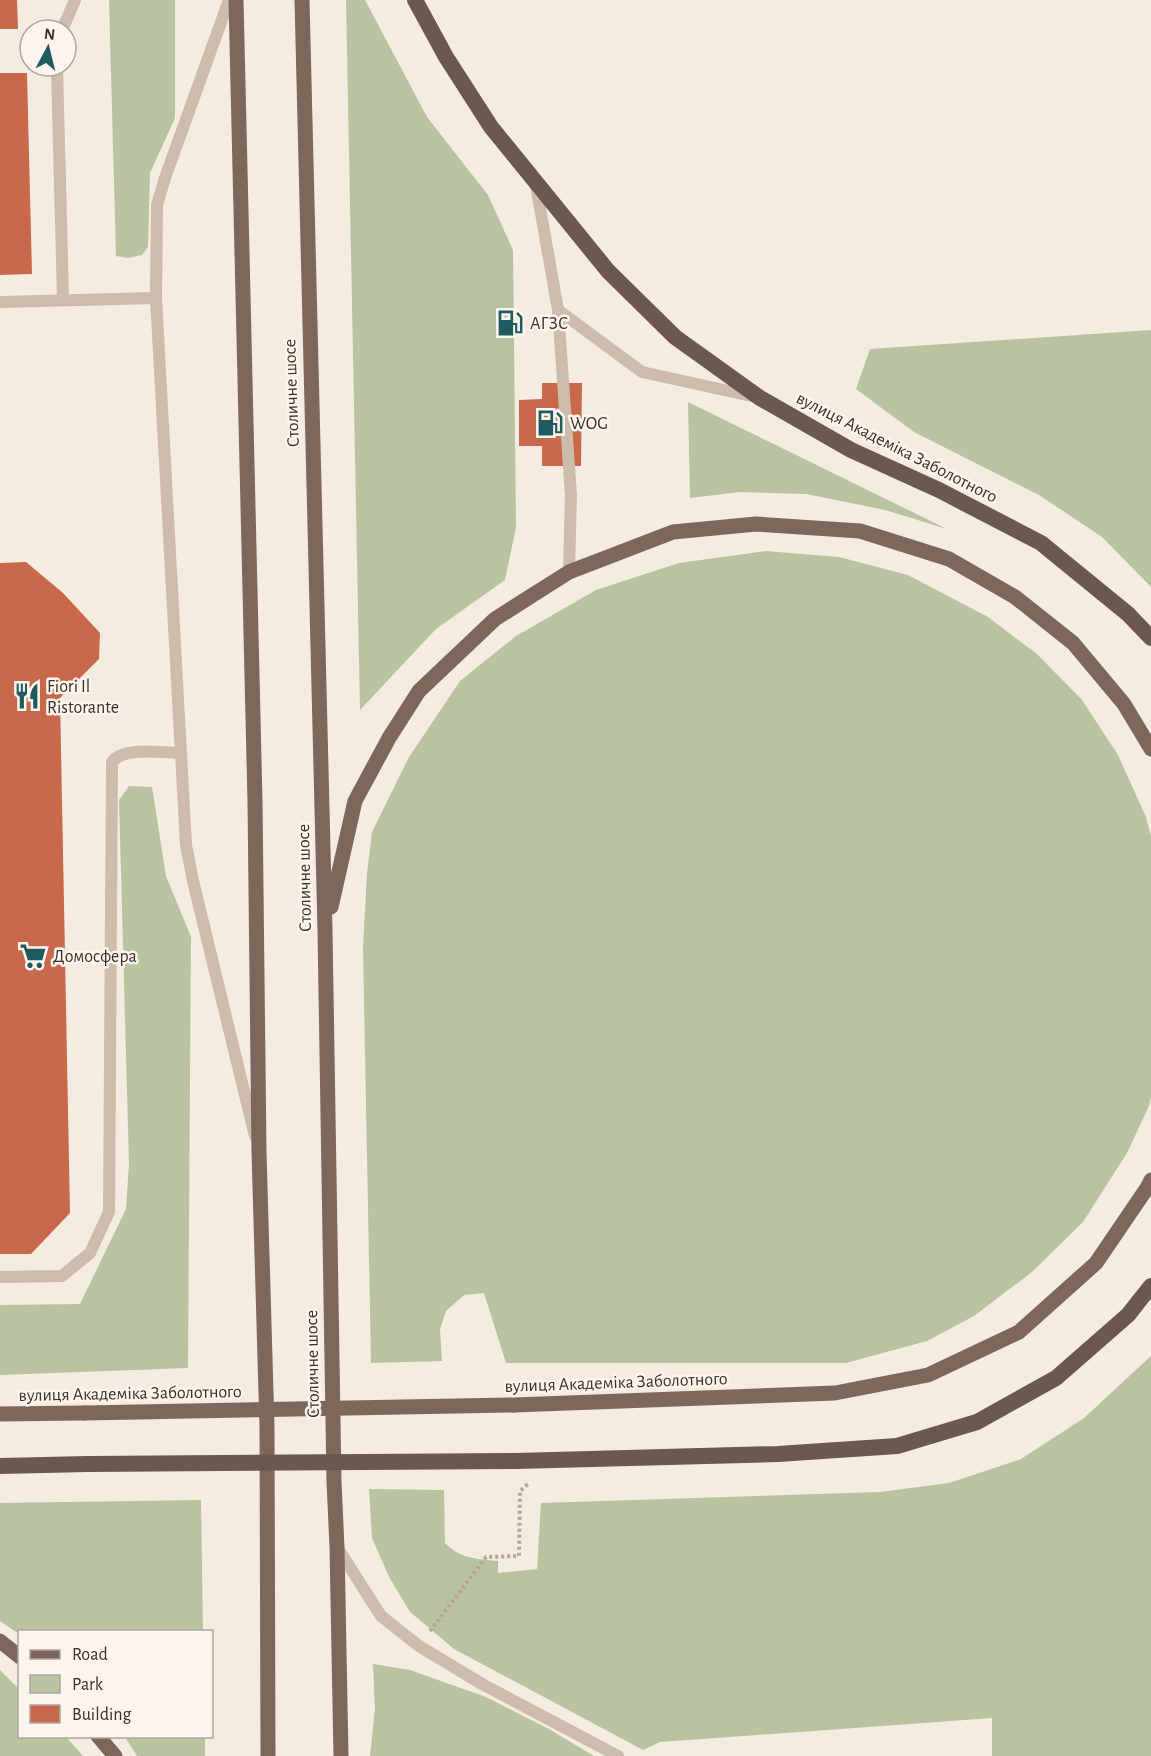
<svg xmlns="http://www.w3.org/2000/svg" width="1151" height="1756" viewBox="0 0 1151 1756" font-family="'Alegreya Sans',sans-serif">
<style>
.green{fill:#b8c4a0}
.building{fill:#c8694b}
.lines{fill:none;stroke-linecap:round;stroke-linejoin:round}
.path{stroke:#b9a596;stroke-width:4;stroke-dasharray:3 3;stroke-linecap:butt}
.service{stroke:#cdbbac;stroke-width:12}
.primary{stroke:#7d675c;stroke-width:15}
.trunk{stroke:#6c584f;stroke-width:16}
.primary-bridge{stroke:#7d675c;stroke-width:15}
.trunk-bridge{stroke:#6c584f;stroke-width:16}
.labels{text-anchor:middle;stroke-width:5;stroke-linejoin:round;paint-order:stroke}
.poi-label{font-size:18px;fill:#3b302b;stroke:#fbf5ee;text-anchor:start}
.street-label{font-size:18px;fill:#3b302b;stroke:#fbf5ee}
</style>
<rect width="100%" height="100%" fill="#f4ebe1"/>
<g class="green">
<path d="M109 0H175V118L150 173 148 247 142 255 128 258 116 256Z"/>
<path d="M346 0H365L427 117 488 195 513 250 516 527 505 580 436 629 360 710Z"/>
<path d="M1151 330V587L1102 537 1039 495 914 432 856 389 870 349Z"/>
<path d="M688 402 947 529 885 510 806 494 740 492 690 498Z"/>
<path d="M766 551 839 557 908 575 988 617 1037 654 1082 700 1118 755 1146 817 1151 837V1096L1149 1106 1127 1153 1083 1222 1032 1272 974 1316 927 1341 846 1363H506L484 1293 464 1295 446 1311 440 1329 442 1361 371 1363 363 948 367 873 372 832 409 757 460 681 516 636 596 590 679 563Z"/>
<path d="M129 786 152 787 166 876 191 937 188 1368 0 1375V1305L80 1304 126 1209 129 1164 119 800Z"/>
<path d="M1151 1356V1756H992V1718L660 1742 643 1750 454 1649 410 1612 389 1577 372 1538 369 1489 444 1490 445 1543C460 1559 478 1559 498 1561V1573L537 1569 541 1503 880 1492 949 1483 1021 1459 1084 1418Z"/>
<path d="M201 1500 203 1631 20 1632 19 1634 0 1621V1503Z"/>
<path d="M373 1664 410 1670 486 1697 549 1729 594 1756H370L375 1709Z"/>
<path d="M0 1670 19 1689 20 1736 66 1737 83 1756H0Z"/>
<path d="M125 1737H205V1756H137Z"/>
</g>
<g class="building">
<path d="M0 0H17L18 29H0Z"/>
<path d="M0 73H27L32 274 0 275Z"/>
<path d="M542 383H582L581 466H542V446H519V400L542 399Z"/>
<path d="M26 562 63 593 100 633 99 659 60 698 70 1213 31 1254H0V563Z"/>
</g>
<g class="lines">
<path class="path" d="M430 1631 486 1557 519 1556 520 1491 528 1484"/>
<g class="service">
<path d="M229 0 165 178 157 205 156 298 186 845 193 881 255 1136"/>
<path d="M62 30 75 0"/>
<path d="M57 66 63 300"/>
<path d="M536 185 558 310 571 495 569 572"/>
<path d="M0 302 156 298"/>
<path d="M558 310 642 372 756 397"/>
<path d="M0 1277 62 1276 90 1253 109 1212 112 762C124 746 162 753 180 753"/>
<path d="M337 1547 381 1616 419 1646 482 1684 618 1756"/>
</g>
<g class="primary">
<path d="M236 0 255 802 259 1152 267 1427 268 1756"/>
<path d="M302 0 325 930 334 1482 337 1547 341 1756"/>
<path d="M331 907 355 801 389 738 419 691 495 619 569 572 673 532 756 524 860 531 949 559 1015 597 1073 643 1124 704 1151 749"/>
<path d="M514 1405 835 1393 928 1375 1019 1332 1096 1263 1147 1188 1151 1180"/>
<path d="M0 1414 85 1413"/>
<path d="M0 1641 20 1657"/>
<path d="M98 1736 115 1756"/>
</g>
<g class="trunk">
<path d="M415 0 446 57 491 127 608 271 675 337 760 398 851 450 939 490 1041 543 1128 614 1151 638"/>
<path d="M516 1461 778 1454 897 1446 977 1422 1056 1378 1128 1315 1151 1286"/>
<path d="M0 1466 88 1464"/>
</g>
<path class="primary-bridge" d="M85 1413 514 1405"/>
<path class="trunk-bridge" d="M88 1464 516 1461"/>
</g>
<defs>
<g id="fuel-bare" transform="scale(2.07)"><path d="M-5.5-6h7V0h2V4h1.3V-2.5L3-4.5l.8-.8L6-3V5H2.5V1h-1V6h-7ZM-4.2-4.7v3.2H.2V-4.7Z" fill="#1f5a5e" stroke="#fbf5ee" stroke-width="2.5" paint-order="stroke"/></g>
<g id="restaurant-bare" transform="scale(2.07)"><path d="M-5-6h1v4h1v-4h1v4h1v-4h1v5L-1.5 .5V6h-2V.5L-5-1ZM5-6V6H3V1.5H1.5Q1.5-4 5-6Z" fill="#1f5a5e" stroke="#fbf5ee" stroke-width="2.5" paint-order="stroke"/></g>
<g id="supermarket-bare" transform="scale(2.07)"><path d="M-6-5.5h2.5l.6 2H6L4.5 2H-2.5L-4.4-4H-6ZM-1.5 3.2a1.3 1.3 0 1 0 .1 0ZM3 3.2a1.3 1.3 0 1 0 .1 0Z" fill="#1f5a5e" stroke="#fbf5ee" stroke-width="2.5" paint-order="stroke"/></g>
</defs>
<g fill-rule="evenodd">
<use href="#fuel-bare" x="510" y="323"/>
<use href="#fuel-bare" x="550" y="423"/>
<use href="#restaurant-bare" x="27" y="696"/>
<use href="#supermarket-bare" x="33" y="956"/>
</g>
<g class="labels">
<g class="poi-label">
<text x="530" y="329">АГЗС</text>
<text x="570" y="429">WOG</text>
<text x="47" y="692">Fiori Il<tspan x="47" dy="21">Ristorante</tspan></text>
<text x="53" y="962">Домосфера</text>
</g>
<g class="street-label">
<text transform="translate(291 393) rotate(-92)" y="6">Столичне шосе</text>
<text transform="translate(897 447) rotate(27)" y="6">вулиця Академіка Заболотного</text>
<text transform="translate(304 878) rotate(-91)" y="6">Столичне шосе</text>
<text transform="translate(312 1364) rotate(-91)" y="6">Столичне шосе</text>
<text transform="translate(616 1382) rotate(-2)" y="6">вулиця Академіка Заболотного</text>
<text transform="translate(130 1393) rotate(-1)" y="6">вулиця Академіка Заболотного</text>
</g>
</g>
<rect x="18" y="1630" width="195" height="108" fill="#fbf5ee" stroke="#aea6a0" stroke-width="1.5"/>
<rect x="30" y="1650" width="30" height="9" fill="#7d675c" stroke="#aea6a0" stroke-width="1.5"/>
<text x="72" y="1660" font-size="18" fill="#3b302b">Road</text>
<rect x="30" y="1675" width="30" height="18" fill="#b8c4a0" stroke="#aea6a0" stroke-width="1.5"/>
<text x="72" y="1690" font-size="18" fill="#3b302b">Park</text>
<rect x="30" y="1705" width="30" height="18" fill="#c8694b" stroke="#aea6a0" stroke-width="1.5"/>
<text x="72" y="1720" font-size="18" fill="#3b302b">Building</text>
<g transform="translate(48 48) rotate(7)"><circle r="28" fill="#fbf5ee" stroke="#aea6a0" stroke-width="1.5"/>
<path d="M0-4.5L10 22L0 15L-10 22Z" fill="#1f5a5e"/>
<text y="-9" font-size="16" font-weight="bold" text-anchor="middle" fill="#3b302b">N</text>
</g>
</svg>
